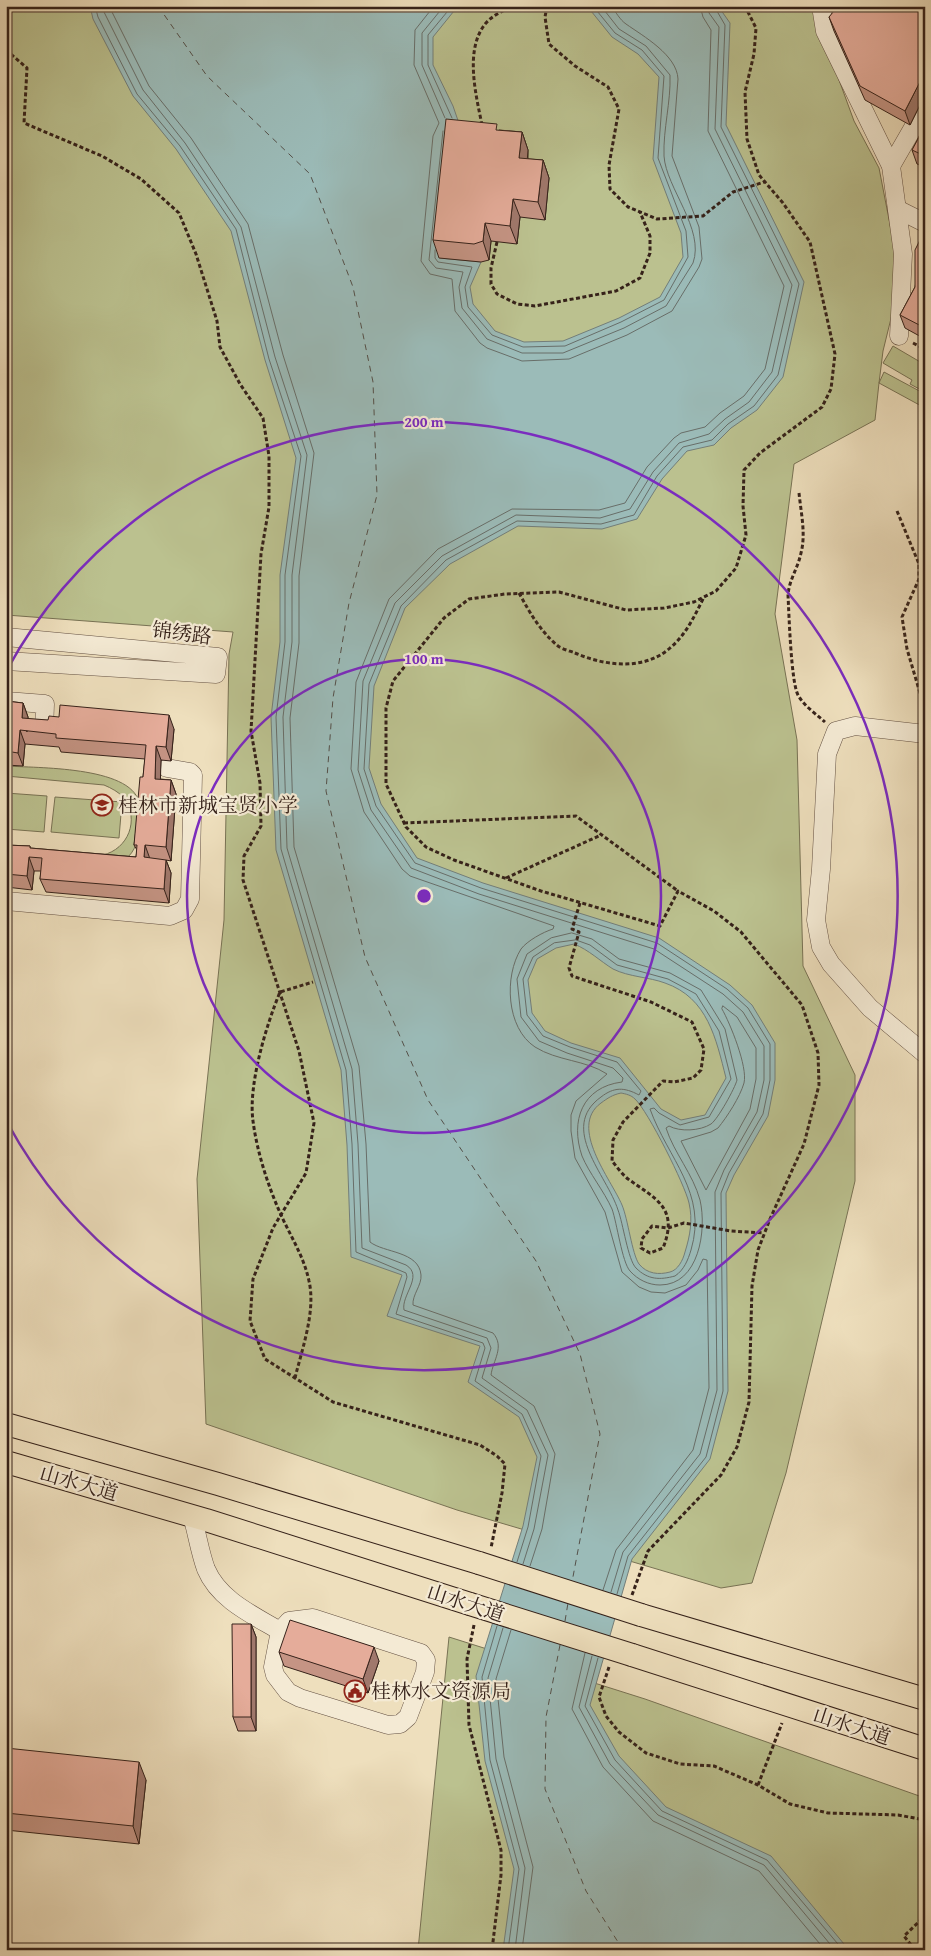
<svg xmlns="http://www.w3.org/2000/svg" width="931" height="1956" viewBox="0 0 931 1956" font-family="'Gentium Book Plus','Noto Serif SC',serif">
<style>
.green{fill:#bbc18f;stroke:#787254}
.water{fill:#9bbbb8;stroke:#737e79;fill-rule:evenodd}
.lines{fill:none;stroke-linecap:round;stroke-linejoin:round}
.shore{stroke:#686e69;stroke-width:1}
.ferry{stroke:#545049;stroke-width:1;stroke-dasharray:6 5;stroke-linecap:butt}
.minor-casing{stroke:#645143;stroke-width:19}
.major-casing{stroke:#36221a;stroke-width:24}
.path{stroke:#36221a;stroke-width:3;stroke-dasharray:4 2.5;stroke-linecap:butt}
.minor{stroke:#f4ead4;stroke-width:18}
.major{stroke:#eedfbd;stroke-width:22}
.major-bridge-casing{stroke:#36221a;stroke-width:24;stroke-linecap:butt}
.major-bridge{stroke:#eedfbd;stroke-width:22}
.wall{fill:#c59484;stroke:#36221a}
.shaded-wall{fill:#a0786c;stroke:#36221a}
.building{fill:#e5ac9a;stroke:#36221a}
.ring{fill:none;stroke:#7b2cbf;stroke-width:2.5}
.labels{text-anchor:middle;stroke-width:4.5;stroke-linejoin:round;paint-order:stroke}
.street-label{font-size:20px;fill:#36221a;stroke:#f4ead4}
.poi-label{font-size:20px;fill:#36221a;stroke:#f4ead4;text-anchor:start}
.centre{fill:#7b2cbf;stroke:#f4ead4;stroke-width:2.5}
.ring-label{font-size:15px;text-anchor:middle;font-weight:bold;fill:#7b2cbf;stroke:#f4ead4;stroke-width:4.5;stroke-linejoin:round;paint-order:stroke}
</style>
<rect width="100%" height="100%" fill="#eedfbd"/>
<filter id="stains"><feTurbulence type="fractalNoise" baseFrequency=".004" numOctaves="4"/><feColorMatrix values="0 0 0 0 .2 0 0 0 0 .09 0 0 0 0 .02 0 0 0 .5 -.17"/></filter>
<radialGradient id="worn" r=".72"><stop offset=".6" stop-color="#630" stop-opacity="0"/><stop offset="1" stop-color="#630" stop-opacity=".3"/></radialGradient>
<g class="green">
<path d="M6 6H812L854 121 879 168 899 271 896 298 883 351 879 383 884 372 925 394V408L879 383 875 420 794 464 775 614 797 740 803 966 855 1075V1181L786 1473 752 1583 721 1588 457 1510 206 1424 197 1179 224 920 229 654 233 632 6 615Z"/>
<path d="M893 346 922 363 925 360V392L910 384 912 380 883 363Z"/>
<path d="M6 766C36 768 130 766 139 802 140 807 138 815 138 821 137 835 139 846 128 857L103 855C128 849 140 820 124 798 119 792 111 788 104 785L6 776Z"/>
<path d="M6 793 47 796 44 832 6 829Z"/>
<path d="M55 797 122 802 119 838 51 832Z"/>
<path d="M449 1637 645 1699 925 1798V1950H418Z"/>
</g>
<path class="water" d="M90 6H458L433 37V65L453 106 464 138 440 258 481 262 470 287 473 304 495 331 524 342 563 341 619 318 660 297 683 257 681 233 653 159 659 77 638 54 612 37 587 6H718L730 23 726 125 804 282 783 377 757 410 731 428 714 445 687 451 662 479 637 519 602 529 518 526 450 564 405 608 374 686 369 768 381 804 417 858 483 883 659 938 730 985 752 1005 775 1043V1080L768 1116 734 1175 726 1193 728 1391 710 1459 632 1559 590 1705 619 1756 666 1807 771 1856 849 1950H503L514 1869 485 1761 476 1676 523 1526 537 1457 519 1417 468 1382 480 1346 387 1316 402 1275 351 1257 347 1145 341 1070 276 850 271 717 280 642V575L296 458 265 360 231 231 176 149 133 96 93 19ZM574 944C589 950 600 961 613 969 629 977 649 977 665 983 708 998 716 1039 726 1078L705 1115 681 1120 661 1109 620 1058 571 1043 545 1031 532 1013 528 980 537 959 556 948ZM621 1093C626 1094 631 1095 635 1099 648 1111 685 1185 689 1203 693 1220 690 1236 685 1252 683 1260 678 1270 670 1272 659 1275 647 1274 639 1264 632 1254 628 1219 622 1205 611 1179 568 1127 601 1103 608 1098 612 1095 621 1093Z"/>
<g class="lines">
<g class="shore">
<path d="M95 6 98 17 137 94 180 146 236 229 269 359 301 456 285 575V642L276 717 281 849 346 1070 352 1144 356 1252 406 1273 407 1277 396 1314 483 1343 485 1348 475 1381 522 1414 541 1456 528 1527 517 1562"/>
<path d="M101 6 143 90 185 143 241 227 275 357 307 455 292 575V642L283 717 287 848 352 1069 358 1144 362 1248 406 1265C424 1276 401 1295 404 1310L487 1338 491 1348 482 1378 527 1410 548 1455 534 1529 523 1564"/>
<path d="M109 6 149 86 191 138 248 224 283 355 314 453 299 576V643L290 718 294 847 359 1066 366 1144 370 1242C384 1253 419 1251 421 1275 422 1285 412 1295 413 1305L493 1333C505 1347 493 1360 491 1375L534 1406 555 1454 542 1529 530 1566"/>
<path d="M434 6 415 30 414 65 439 123 433 136 421 261 430 274 452 279 455 311 480 343 487 348 522 361 569 359 627 335 672 311 699 267 702 259 699 227 672 156 678 79C677 55 643 36 626 24 620 20 616 12 611 6"/>
<path d="M444 6 422 33V65L445 118"/>
<path d="M452 6 428 35V65L452 118"/>
<path d="M443 131 429 260 436 268 463 272 459 287 462 308 487 339 522 353H563L624 328 666 306 693 263C705 229 666 188 664 156 663 129 671 102 670 75L646 46 619 29 601 6"/>
<path d="M435 250V258L438 262 472 267 465 287 468 307 492 335 523 347 565 346 621 322 664 300 688 257 686 231 658 158 664 76 642 50 615 33 593 6"/>
<path d="M572 933 592 939 619 959 670 973 701 990 725 1029 737 1080C735 1088 718 1119 711 1124 700 1131 680 1132 669 1126L666 1128C674 1153 693 1174 700 1200 707 1230 699 1285 660 1285 649 1285 638 1280 630 1271 622 1262 617 1223 612 1209 604 1191 589 1173 582 1156 570 1121 582 1087 622 1082L623 1078 613 1068 567 1053 539 1041 521 1017 517 979 527 954 551 938Z"/>
<path d="M576 940 590 945 617 965 668 979 696 994 719 1031 731 1079 709 1117 680 1125 659 1113 654 1108 650 1109C668 1159 708 1193 691 1250 688 1260 684 1270 675 1276 660 1280 648 1280 636 1268 628 1260 623 1223 618 1210 607 1175 558 1128 601 1097 614 1087 624 1087 639 1095L641 1091 617 1062 570 1047 543 1036 527 1015 523 979 533 957 554 943Z"/>
<path d="M723 1006 737 1017 756 1048V1079L750 1109 706 1190 681 1141 711 1132 718 1128C727 1117 740 1097 744 1083 748 1067 730 1023 722 1009Z"/>
<path d="M603 1590 616 1550 693 1450 709 1388 707 1260 703 1259 698 1270 686 1285 665 1293 651 1292 639 1287 622 1272 605 1212 575 1158 571 1131V1115L576 1101 607 1074C586 1060 557 1061 535 1047 506 1028 504 976 521 949 527 941 543 932 553 929L554 926 410 876 402 869 364 812 351 769 356 682 389 599 438 549 512 509 599 510 625 503 647 467 674 438 681 433 705 427 720 413 744 396 765 369 784 286 708 131 711 30 703 17 700 6"/>
<path d="M611 1592 623 1552 700 1454 717 1390 715 1192 724 1170 757 1112 764 1080V1046L743 1012 723 994 654 949 479 894 411 868 371 810 358 770 363 681 395 603 442 556 516 515 600 518 630 509 653 472 679 443 709 434 725 419 749 402 772 372 792 285 715 129 719 27 709 13 708 6"/>
<path d="M617 1594 628 1556 706 1457 723 1391 721 1193 729 1173 763 1114 770 1080V1044L748 1008 727 989 657 943 481 888 415 863 376 806 364 769 369 684 401 606 446 560 517 521 601 524 634 515 657 476 683 447 712 440 728 424 754 406 778 375 799 284 721 127 725 25 714 6"/>
<path d="M497 1626 482 1677 490 1760 519 1869 508 1950"/>
<path d="M503 1628 488 1678 496 1759 525 1868 515 1950"/>
<path d="M511 1630 496 1679 504 1757 533 1867 522 1950"/>
<path d="M585 1653 572 1709 603 1767 653 1821 759 1871 825 1950"/>
<path d="M592 1656 579 1707 610 1764 658 1815 764 1865 835 1950"/>
<path d="M598 1658 585 1706 615 1760 662 1811 767 1860 843 1950"/>
</g>
<g class="ferry">
<path d="M158 6 207 76 310 174 353 287 373 382 377 495 349 603 333 698 326 791 365 957 428 1100 536 1261 580 1354 600 1434 572 1582"/>
<path d="M565 1621 568 1603"/>
<path d="M560 1645 546 1717 545 1789 586 1891 623 1950"/>
</g>
<g class="minor-casing">
<g id="minor">
<path d="M821 6 825 31 891 166 903 254 899 336"/>
<path d="M891 166 925 107"/>
<path d="M897 209 925 223"/>
<path d="M6 637 218 657 216 674 6 661"/>
<path d="M6 701 45 704 44 731"/>
<path d="M925 734 855 726 836 731 827 754 821 869 816 920 821 947 831 964 870 1008 925 1054"/>
<path d="M6 901 170 916 184 910 190 899 193 775 190 772 167 768"/>
<path d="M192 1516C197 1533 200 1553 206 1569 219 1600 253 1615 280 1631L273 1667 275 1675 288 1692 300 1698 388 1725 400 1724 408 1717 425 1672 426 1660 421 1653 313 1618 289 1621 280 1631"/>
</g>
</g>
<g class="major-casing">
<g id="major">
<path d="M6 1424 218 1484 479 1563"/>
<path d="M6 1462 206 1520 470 1604"/>
<path d="M641 1615 925 1699"/>
<path d="M632 1655 925 1749"/>
</g>
</g>
<g class="path">
<path d="M541 6 547 7"/>
<path d="M547 6 545 17 549 44 575 66 608 87 619 109 609 165 610 189 628 207 657 219 703 216 733 192 764 182"/>
<path d="M6 50 27 68 24 123 102 156 141 179 179 213 196 254 217 321 220 347 240 384 263 418 269 456V507L261 554 251 731 260 783 261 826 244 856 243 880 299 1051 314 1123 306 1173 273 1228 253 1279 250 1321 265 1359 333 1402 480 1445 497 1456 505 1464 502 1493 491 1548"/>
<path d="M482 125C476 95 464 49 486 23 493 15 503 11 512 6"/>
<path d="M497 242 491 268V284L497 294 517 304 535 306 616 291 640 278 650 253V236L640 212"/>
<path d="M913 343 925 349"/>
<path d="M799 493C801 513 806 534 801 553 798 568 789 580 788 595 789 614 791 682 798 695 804 706 816 714 825 722"/>
<path d="M897 511 919 564V579L902 617 907 649 925 710"/>
<path d="M519 593C530 613 540 631 558 646 562 649 570 651 575 653 605 666 644 671 670 648 686 635 695 615 704 597"/>
<path d="M404 823 576 816 678 891"/>
<path d="M506 878 601 835"/>
<path d="M580 903 572 929 579 932 569 968 572 976 651 1002 692 1022 704 1049 701 1070 693 1078 674 1082 663 1081 623 1122 613 1140 612 1161C617 1167 622 1174 628 1179 656 1199 679 1208 663 1248L650 1253 641 1248 642 1239 652 1226 668 1228 684 1223 731 1231 764 1233"/>
<path d="M295 1378C302 1349 316 1311 309 1281 304 1257 291 1237 281 1215 268 1186 257 1152 253 1121 248 1085 266 1026 280 992L313 982"/>
<path d="M632 1595 648 1551 721 1475 737 1447 749 1402 752 1286 758 1250 770 1219 804 1144 819 1085 818 1053 802 1005 741 932 714 911 678 891 660 926 541 891 454 860 426 847 406 827 386 784V708L393 681 444 618 469 599 505 594 559 592 626 610 664 608 694 602 716 591 736 568 746 535 743 506 744 470 760 453 822 407 831 389 835 354 810 242 783 203 759 175 747 139 745 92 754 54 756 28 745 6"/>
<path d="M474 1625 467 1659 469 1725 501 1850V1875L492 1950"/>
<path d="M609 1667 599 1697 606 1716 619 1732 646 1753 680 1764 714 1766 758 1785 790 1804 828 1813 898 1815 925 1820"/>
<path d="M758 1785 782 1723"/>
<path d="M915 1950 904 1936 925 1916"/>
</g>
<use href="#minor" class="minor"/>
<use href="#major" class="major"/>
<g class="major-bridge-casing">
<g id="major-bridge">
<path d="M479 1563 641 1615"/>
<path d="M470 1604 632 1655"/>
</g>
</g>
<use href="#major-bridge" class="major-bridge"/>
</g>
<g class="wall">
<path d="M832 6H907L925 15V95L910 125 865 100 834 31 829 17 834 12Z"/>
<path d="M925 126V167L917 164 912 150Z"/>
<path d="M499 130 522 132 528 150V159L543 160 549 178 545 220 520 217 517 244 491 241 489 260 481 262 439 258 433 240Z"/>
<path d="M925 230V339L905 328 900 315 915 287Z"/>
<path d="M6 701 23 703 28 717V719L174 729 171 761 161 760 160 779 171 780 176 794 171 861 166 860 171 873 169 903 46 892 40 879 41 871H34L32 890 6 887V845L30 846V848L136 857 137 850 134 845 143 777 145 759 61 752 59 747 25 744 23 766 6 765Z"/>
<path d="M251 1624 256 1637V1731H238L233 1717Z"/>
<path d="M279 1652 379 1661 368 1693 284 1666Z"/>
<path d="M6 1748 146 1780 139 1844 6 1830Z"/>
</g>
<g class="shaded-wall">
<path d="M925 72V95L910 125 905 111Z"/>
<path d="M522 132 528 150 526 176 519 158Z"/>
<path d="M543 160 549 178 545 220 538 202Z"/>
<path d="M513 199 520 217 517 244 510 226Z"/>
<path d="M485 223 491 241 489 260 483 241Z"/>
<path d="M23 703 28 717 27 732 22 718Z"/>
<path d="M169 715 174 729 171 761 166 747Z"/>
<path d="M20 730 25 744 23 766 18 753Z"/>
<path d="M156 746 161 760 160 793 155 779Z"/>
<path d="M171 780 176 794 171 861 166 847Z"/>
<path d="M145 845 150 859 144 857Z"/>
<path d="M29 857 34 871 32 890 27 876Z"/>
<path d="M166 860 171 873 169 903 164 889Z"/>
<path d="M251 1624 256 1637V1731L251 1717Z"/>
<path d="M374 1647 379 1661 368 1693 363 1679Z"/>
<path d="M139 1762 146 1780 139 1844 133 1826Z"/>
</g>
<g class="building">
<path d="M838 6H907L925 15V72L905 111 860 86 829 17Z"/>
<path d="M446 119 497 124 496 130 522 132 519 158 543 160 538 202 513 199 510 226 485 223 483 241 474 244 433 240Z"/>
<path d="M925 126V156L912 150Z"/>
<path d="M925 230V328L900 315 915 287V250Z"/>
<path d="M6 701 23 703 22 718 48 720 49 716 59 717 60 705 169 715 166 747 156 746 155 779 171 780 166 847 145 845 144 857 166 860 164 889 40 879 42 858 29 857 27 876 6 874V845L30 846V848L136 857 137 845H134L140 777H143L146 745 56 738V734L20 730 18 753 6 751Z"/>
<path d="M290 1620 374 1647 363 1679 279 1652Z"/>
<path d="M232 1624H251V1717H233Z"/>
<path d="M6 1748 139 1762 133 1826 6 1813Z"/>
</g>
<g class="ring">
<circle cx="424" cy="896" r="237"/>
<path d="M7 670A474 474 0 1 1 7 1122"/>
</g>
<defs>
<g id="school-ring" transform="scale(1.125)"><circle r="9.5" fill="#f4ead4" stroke="#8f2418" stroke-width="1.5"/><path d="M0-5L7-2L0 1L-7-2ZM-4 1L0 2.5L4 1V4Q0 6-4 4Z" fill="#8f2418"/></g>
<g id="civic-ring" transform="scale(1.125)"><circle r="9.5" fill="#f4ead4" stroke="#8f2418" stroke-width="1.5"/><path d="M-.6-6.5H3V-4.5H.6V-3L4-1V1h2V6H-6V1h2V-1L-.6-3ZM-1.2 2.5V6h2.4V2.5Z" fill="#8f2418"/></g>
</defs>
<g fill-rule="evenodd">
<use href="#school-ring" x="102" y="805"/>
<use href="#civic-ring" x="355" y="1691"/>
</g>
<g class="labels">
<g class="street-label">
<text transform="translate(182 633) rotate(7)" y="7">锦绣路</text>
<text transform="translate(79 1483) rotate(16)" y="7">山水大道</text>
<text transform="translate(466 1603) rotate(18)" y="7">山水大道</text>
<text transform="translate(852 1726) rotate(18)" y="7">山水大道</text>
</g>
<g class="poi-label">
<text x="118" y="812">桂林市新城宝贤小学</text>
<text x="371" y="1698">桂林水文资源局</text>
</g>
</g>
<circle cx="424" cy="896" r="8" class="centre"/>
<g class="ring-label">
<text x="424" y="427">200 m</text>
<text x="424" y="664">100 m</text>
</g>
<rect width="931" height="1956" fill="none" stroke="#eedfbd" stroke-width="25"/>
<rect x="8" y="8" width="916" height="1941" fill="none" stroke="#36221a" stroke-width="2.5"/>
<rect x="12" y="12" width="906" height="1931" fill="none" stroke="#36221a"/>
<rect width="100%" height="100%" filter="url(#stains)"/>
<rect width="100%" height="100%" fill="url(#worn)"/>
</svg>
